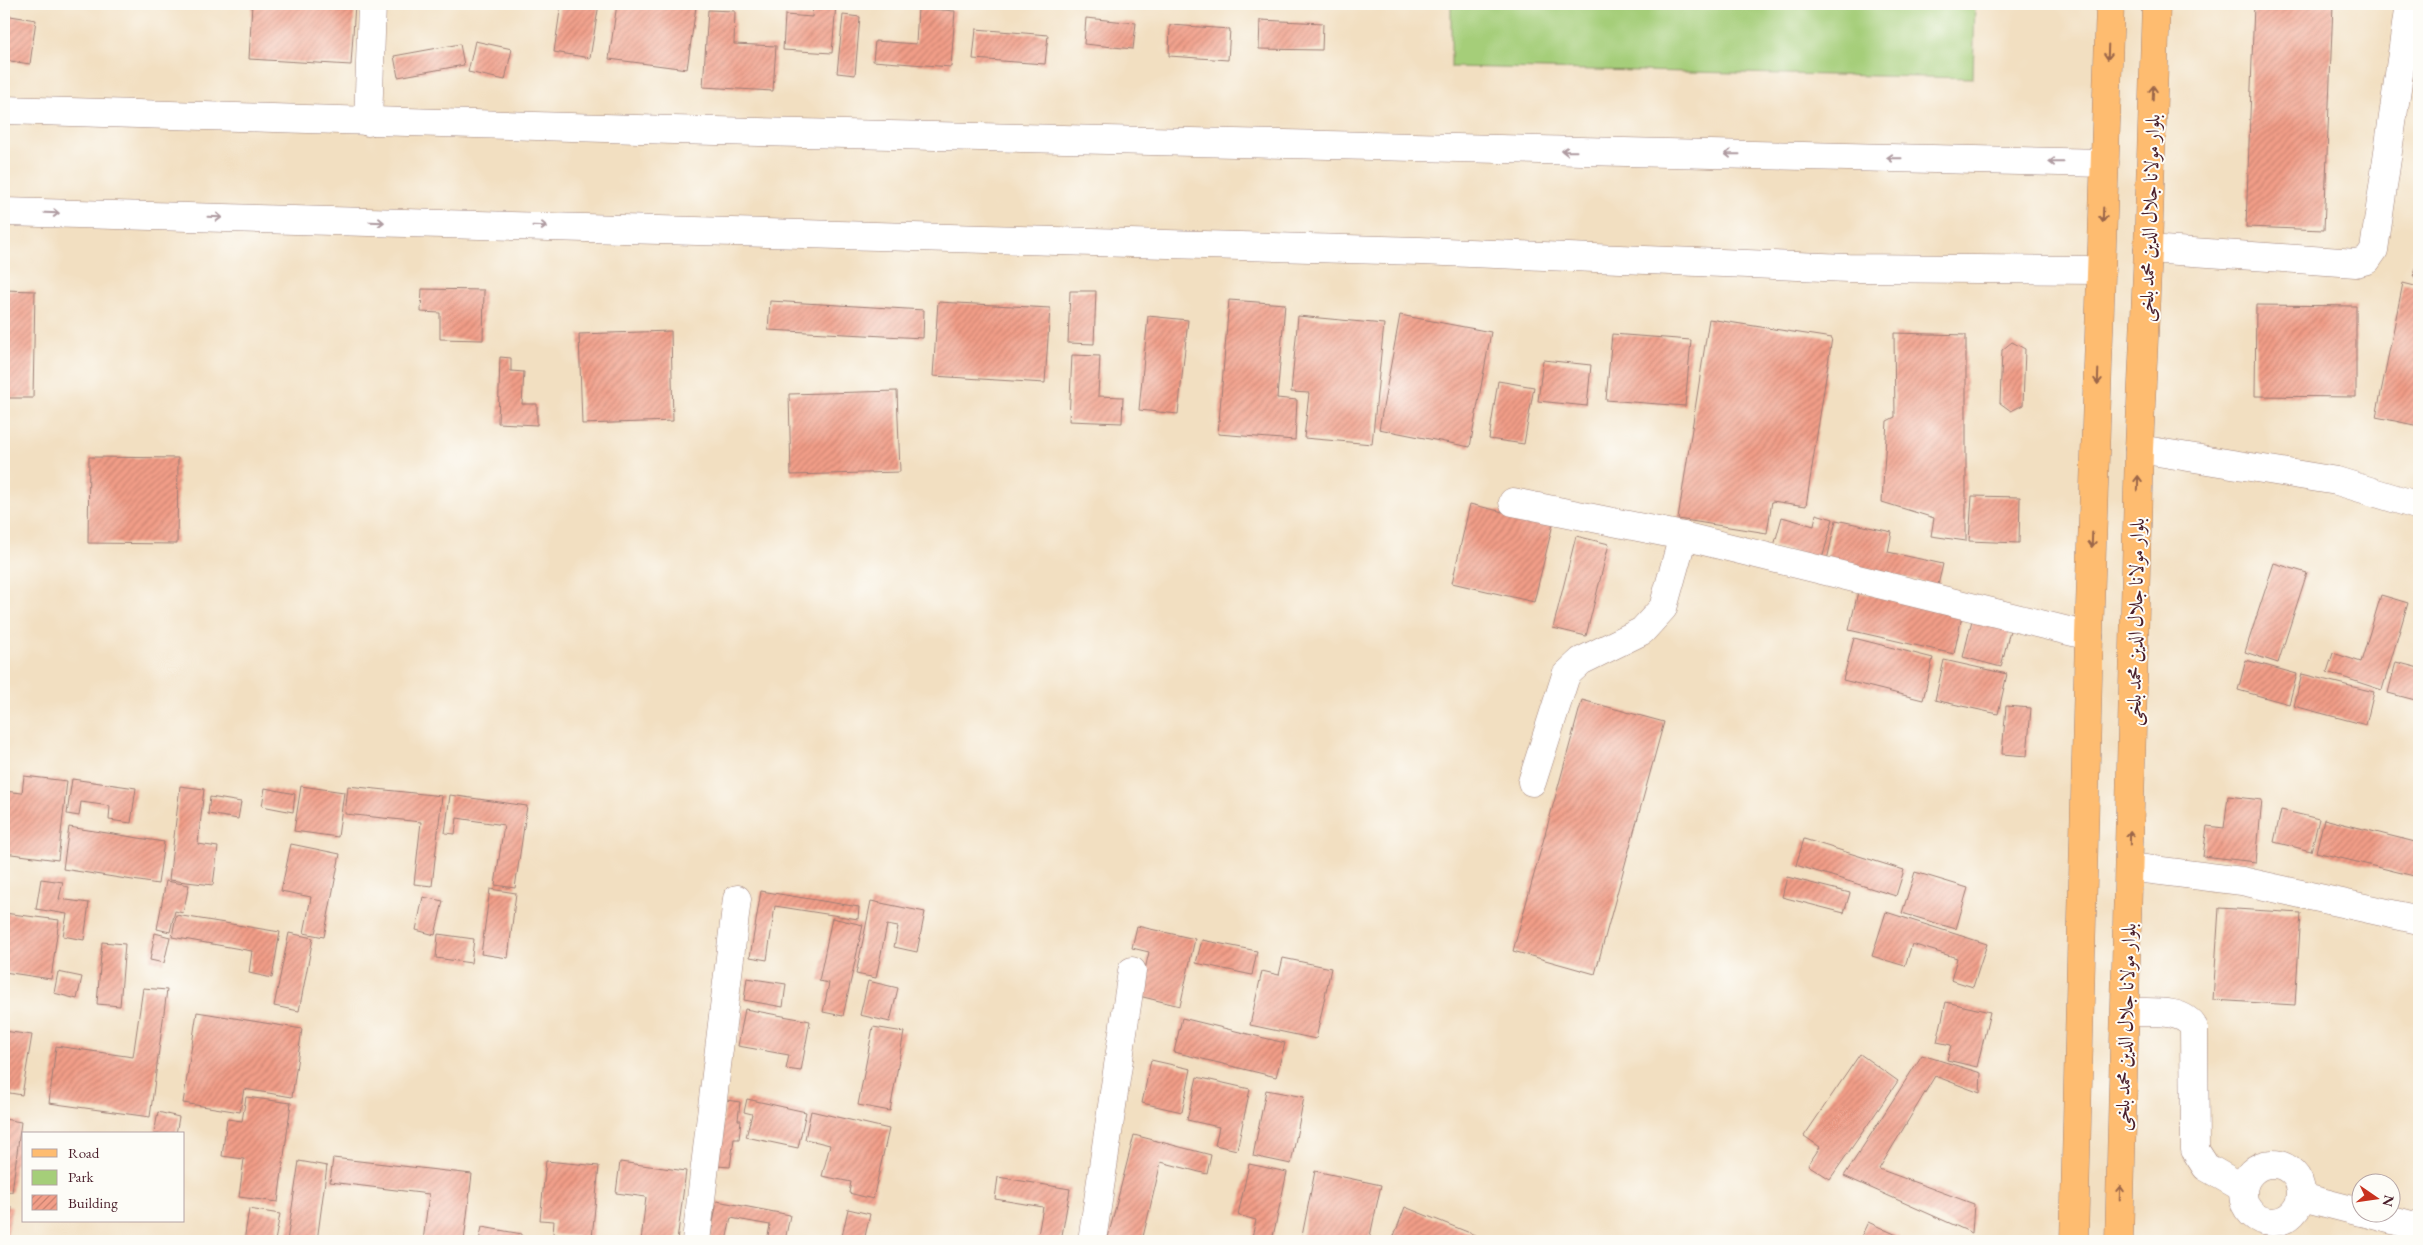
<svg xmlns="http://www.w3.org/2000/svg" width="2423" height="1245" viewBox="0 0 2423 1245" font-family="'EB Garamond',Amiri,serif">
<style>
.green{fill:#a5ce79;stroke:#787652}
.building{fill:url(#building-hatch)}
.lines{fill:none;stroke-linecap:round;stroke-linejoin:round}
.minor-casing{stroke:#9e7f76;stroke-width:29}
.major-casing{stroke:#9e7f76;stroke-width:29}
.minor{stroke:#fff;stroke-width:28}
.major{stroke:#febc70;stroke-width:28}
.oneway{stroke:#9b664a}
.oneway2{stroke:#ae9aa0}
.labels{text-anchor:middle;stroke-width:4;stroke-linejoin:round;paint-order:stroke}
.street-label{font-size:20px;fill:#4a1f2b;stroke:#fdfcf7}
</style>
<defs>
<pattern id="building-hatch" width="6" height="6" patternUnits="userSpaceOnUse" patternTransform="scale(1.25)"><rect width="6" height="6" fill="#f29e88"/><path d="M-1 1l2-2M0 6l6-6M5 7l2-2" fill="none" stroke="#c6806f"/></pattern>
</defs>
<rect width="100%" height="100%" fill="#fdfcf7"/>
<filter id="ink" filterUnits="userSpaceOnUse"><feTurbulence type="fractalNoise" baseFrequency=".02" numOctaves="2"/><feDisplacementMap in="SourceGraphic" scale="10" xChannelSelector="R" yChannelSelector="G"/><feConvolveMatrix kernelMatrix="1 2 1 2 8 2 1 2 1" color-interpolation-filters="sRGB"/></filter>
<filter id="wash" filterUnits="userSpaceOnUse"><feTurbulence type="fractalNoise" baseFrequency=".0096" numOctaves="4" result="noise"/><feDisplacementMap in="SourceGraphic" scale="20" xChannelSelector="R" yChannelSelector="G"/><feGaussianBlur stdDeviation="1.12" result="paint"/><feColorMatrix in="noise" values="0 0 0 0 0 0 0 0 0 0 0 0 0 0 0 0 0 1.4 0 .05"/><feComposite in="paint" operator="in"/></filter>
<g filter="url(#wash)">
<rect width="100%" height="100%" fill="#f2dfc1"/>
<path class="green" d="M1451 4H1975L1973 78 1451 67Z"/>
<g id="blocks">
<g class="building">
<path d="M252 4H355L351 65 249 59Z"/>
<path d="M561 4H599L590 58 554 52Z"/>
<path d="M617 4H672L696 7 687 69 609 59Z"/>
<path d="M813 4H836L832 53 783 50 785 15 812 17Z"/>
<path d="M2254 4H2333L2324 230 2246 227Z"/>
<path d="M918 8 955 11 951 67 873 61 875 41 916 44Z"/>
<path d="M708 10 735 11 734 44 776 46 773 91 703 87Z"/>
<path d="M4 15 36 20 30 64 4 60Z"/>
<path d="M843 15 860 17 855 75 837 73Z"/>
<path d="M1086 18 1136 23 1133 49 1084 44Z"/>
<path d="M1260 20 1323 23 1322 50 1259 49Z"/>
<path d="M1170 25 1230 29 1228 60 1169 56Z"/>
<path d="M976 29 1048 35 1045 64 973 59Z"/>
<path d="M475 41 512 49 505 80 468 72Z"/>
<path d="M460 44 464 65 398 77 394 56Z"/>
<path d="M2418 254H2419V278L2414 277Z"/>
<path d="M2403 283 2419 287V426L2376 417Z"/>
<path d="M422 289 484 290 483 340 440 339V313L421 312Z"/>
<path d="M4 290 35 291 33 398H4Z"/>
<path d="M1070 291H1096L1094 344 1068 343Z"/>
<path d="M1229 300 1285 304 1277 398 1297 400 1295 440 1218 434Z"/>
<path d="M770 301 924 310 923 338 768 330Z"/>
<path d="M938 302 1050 308 1045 383 933 376Z"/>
<path d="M2256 305 2356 306V397L2255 396Z"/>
<path d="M1400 315 1491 332 1470 447 1379 429Z"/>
<path d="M1148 316 1188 320 1178 414 1139 410Z"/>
<path d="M1298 316 1384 324 1372 444 1304 438 1309 393 1291 392Z"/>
<path d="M1709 319 1832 338 1806 506 1772 501 1767 533 1678 519Z"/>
<path d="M671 331 673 421 582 424 579 334Z"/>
<path d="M1894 333 1966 335V541L1931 536 1934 518 1882 502 1887 421 1895 417Z"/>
<path d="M1612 334 1691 340 1685 406 1606 400Z"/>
<path d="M2012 342 2025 349 2023 405 2011 411 2000 403 2002 350Z"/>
<path d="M1072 355 1100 356 1098 396 1123 397 1122 423 1069 421Z"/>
<path d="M500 357 511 358V371L524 372 522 404H537V425L498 423Z"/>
<path d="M1543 360 1591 365 1587 406 1538 401Z"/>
<path d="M1498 381 1534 387 1524 444 1489 439Z"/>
<path d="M897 391 900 472 791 475 789 394Z"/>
<path d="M89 457 178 458 177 544 88 543Z"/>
<path d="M1972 496 2020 497 2019 543 1969 541Z"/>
<path d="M1470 504 1553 524 1534 602 1452 583Z"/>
<path d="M1816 514 1833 519 1822 559 1774 546 1782 517 1814 526Z"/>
<path d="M1836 520 1892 532 1888 552 1943 564 1938 585 1827 560Z"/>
<path d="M1576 536 1609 544 1586 636 1553 628Z"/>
<path d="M2274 563 2307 573 2278 663 2245 652Z"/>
<path d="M1858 592 1962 616 1954 654 1849 630Z"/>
<path d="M2381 595 2408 603 2382 690 2327 672 2333 653 2361 662Z"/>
<path d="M1973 616 2011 626 2001 667 1963 657Z"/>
<path d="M1854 638 1933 658 1923 700 1843 680Z"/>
<path d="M1944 660 2007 674 1998 714 1935 700Z"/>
<path d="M2246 660 2297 674 2289 704 2238 690Z"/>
<path d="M2396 662 2419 668V701L2388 693Z"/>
<path d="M2302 674 2374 692 2366 725 2294 706Z"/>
<path d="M1582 700 1664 722 1595 974 1513 951Z"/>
<path d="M2006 706 2031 708 2027 756 2002 754Z"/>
<path d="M24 776 67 781 58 860 4 853V791L22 793Z"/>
<path d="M72 779 136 788 131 823 109 820 110 806 81 802 79 816 67 814Z"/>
<path d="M180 786 204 789 198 844 218 847 213 885 169 880Z"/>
<path d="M301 786 344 792 338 837 294 831Z"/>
<path d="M348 786 442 796 432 886 414 884 421 822 345 814Z"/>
<path d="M265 788 295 794 293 812 262 806Z"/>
<path d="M450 795 527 806 515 888 495 885 504 825 457 818 455 834 445 833Z"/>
<path d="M2228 796 2262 800 2256 862 2203 856 2207 826 2224 828Z"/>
<path d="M210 797 241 802 238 819 208 814Z"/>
<path d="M2281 810 2319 819 2311 851 2274 842Z"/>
<path d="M2324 819 2419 843V855L2414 876 2316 852Z"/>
<path d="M69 827 164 842 158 884 63 869Z"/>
<path d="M1804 839 1904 870 1896 896 1796 865Z"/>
<path d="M291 844 340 854 324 937 304 933 311 897 281 891Z"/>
<path d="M1915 872 1968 888 1956 929 1902 913Z"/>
<path d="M1787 877 1850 893 1844 913 1782 897Z"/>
<path d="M41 879 63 882 59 899 89 903 84 940 63 936 67 914 36 909Z"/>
<path d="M166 881 189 885 183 913 175 911 170 932 157 929Z"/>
<path d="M490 889 516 893 508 958 481 954Z"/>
<path d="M761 891 859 907 858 919 775 906 767 960 750 957Z"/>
<path d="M423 897 443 901 435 935 416 930Z"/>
<path d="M871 901 925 912 917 952 894 947 898 927 887 925 876 978 856 974Z"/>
<path d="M2219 908 2301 913 2295 1005 2213 1000Z"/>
<path d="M1886 912 1987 944 1973 987 1951 980 1957 958 1912 944 1905 966 1872 956Z"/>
<path d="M4 913 59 920 51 979 4 972Z"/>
<path d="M176 915 280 932 272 978 249 973 252 951 172 937Z"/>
<path d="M832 918 863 925 843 1016 823 1012 829 983 819 981Z"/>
<path d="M1137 926 1195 939 1180 1006 1139 996 1149 952 1132 948Z"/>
<path d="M155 933 170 937 164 963 150 960Z"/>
<path d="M289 933 313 938 299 1011 274 1006Z"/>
<path d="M438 934 474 939 471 963 436 958Z"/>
<path d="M1202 940 1257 951 1252 975 1196 963Z"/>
<path d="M102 942 125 944 120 1006 97 1004Z"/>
<path d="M1283 958 1331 968 1316 1039 1250 1025 1262 971 1279 975Z"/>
<path d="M58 972 82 977 77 999 54 993Z"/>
<path d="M747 978 786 984 783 1007 744 1000Z"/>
<path d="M868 981 898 988 890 1022 860 1015Z"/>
<path d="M143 988 167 990 150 1117 49 1103 56 1046 133 1057Z"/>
<path d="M1946 1002 1990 1012 1977 1067 1947 1060 1951 1045 1937 1042Z"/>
<path d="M745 1009 810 1021 801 1071 786 1069 789 1055 738 1046Z"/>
<path d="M197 1012 302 1029 292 1097 244 1089 240 1112 183 1103Z"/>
<path d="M1182 1018 1285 1043 1276 1077 1174 1052Z"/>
<path d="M873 1027 904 1032 890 1111 858 1105Z"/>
<path d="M4 1031 32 1035 22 1095 4 1092Z"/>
<path d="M1860 1054 1898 1081 1830 1179 1808 1165 1820 1147 1804 1136Z"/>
<path d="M1922 1055 1981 1073 1980 1093 1935 1076 1879 1169 1974 1204 1972 1233 1844 1176Z"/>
<path d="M1151 1060 1191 1069 1182 1112 1142 1103Z"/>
<path d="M1197 1077 1250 1089 1237 1150 1215 1145 1219 1127 1187 1120Z"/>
<path d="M1266 1090 1304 1097 1291 1164 1253 1156Z"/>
<path d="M246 1097 291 1103 278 1202 239 1197 244 1159 222 1156 227 1119 242 1121Z"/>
<path d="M747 1099 806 1112 798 1148 746 1137 752 1114 744 1112Z"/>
<path d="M726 1100 740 1102 738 1120H741L739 1139H734L730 1167 717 1166Z"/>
<path d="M811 1111 889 1129 873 1199 849 1193 851 1182 822 1176 830 1145 805 1139Z"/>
<path d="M158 1112 179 1117 176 1134H154Z"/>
<path d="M4 1119 21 1122 12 1192 4 1191Z"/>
<path d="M1134 1135 1211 1155 1207 1174 1161 1162 1142 1241H1107Z"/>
<path d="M333 1158 472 1174 464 1241H423L429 1194 330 1182Z"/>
<path d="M299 1161 327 1166 317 1241H287Z"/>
<path d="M546 1161 599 1166 592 1238 553 1234 554 1221 540 1220Z"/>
<path d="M620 1162 686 1171 677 1241H641L646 1197 616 1193Z"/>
<path d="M1249 1164 1287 1172 1272 1241H1251L1256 1220 1238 1215Z"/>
<path d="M1315 1171 1381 1185 1369 1241H1301Z"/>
<path d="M998 1177 1070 1189 1061 1241H1037L1043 1207 995 1199Z"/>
<path d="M717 1201 790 1215 785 1241H767L770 1225 731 1218 726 1241 710 1239Z"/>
<path d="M4 1206 12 1207 7 1237H4Z"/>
<path d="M1405 1207 1490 1241H1392Z"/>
<path d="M249 1209 280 1214 275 1241H244Z"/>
<path d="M848 1209 870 1214 864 1241H841Z"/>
<path d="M1868 1222 1899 1236 1896 1241H1859Z"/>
<path d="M482 1227 522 1234 521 1241H479Z"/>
</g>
</g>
</g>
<g filter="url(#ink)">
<use href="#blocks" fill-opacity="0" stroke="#9e7f76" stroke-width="1"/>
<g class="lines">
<g class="minor-casing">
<g id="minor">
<path d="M4 110 673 130 2105 163"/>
<path d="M368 122 372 4"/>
<path d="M4 212 1420 251 1848 268 2102 270"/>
<path d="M2148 249 2356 263 2367 260 2374 250 2409 4"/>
<path d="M2139 449 2337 481 2419 506"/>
<path d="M1513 502 1683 536 2089 636"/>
<path d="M1532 782 1566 675 1581 661 1642 631 1663 608 1683 536"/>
<path d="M2129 867 2242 881 2419 920"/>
<path d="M2126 1012C2147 1013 2183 1007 2194 1028L2195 1150 2206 1167 2243 1188"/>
<circle cx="2272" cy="1193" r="29"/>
<path d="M2302 1197 2360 1212"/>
<path d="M2362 1212 2419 1227"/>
<path d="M696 1241 737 899"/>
<path d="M1092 1241 1132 971"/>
</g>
</g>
<g class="major-casing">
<g id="major">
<path d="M2074 1241 2089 636 2110 4"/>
<path d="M2119 1241 2139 449 2148 249 2156 4"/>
</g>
</g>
<use href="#minor" class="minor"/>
<use href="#major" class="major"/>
</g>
<defs><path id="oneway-shaft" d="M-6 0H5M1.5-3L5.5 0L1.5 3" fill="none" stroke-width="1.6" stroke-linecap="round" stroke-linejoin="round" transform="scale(1.25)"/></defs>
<g class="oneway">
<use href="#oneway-shaft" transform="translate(2108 52) rotate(92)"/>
<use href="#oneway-shaft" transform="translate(2153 93) rotate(-88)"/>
<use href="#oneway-shaft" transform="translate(2103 215) rotate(92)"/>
<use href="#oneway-shaft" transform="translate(2098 377) rotate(92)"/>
<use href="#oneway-shaft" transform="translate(2138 483) rotate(-89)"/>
<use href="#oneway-shaft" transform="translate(2092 540) rotate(92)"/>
<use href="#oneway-shaft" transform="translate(2130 838) rotate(-89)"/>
<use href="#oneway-shaft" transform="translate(2120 1193) rotate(-88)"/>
</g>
<g class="oneway2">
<use href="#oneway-shaft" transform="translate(1569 151) rotate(-179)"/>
<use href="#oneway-shaft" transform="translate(1732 154) rotate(-179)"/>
<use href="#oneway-shaft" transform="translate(1894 158) rotate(-179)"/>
<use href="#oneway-shaft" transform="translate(2056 162) rotate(-179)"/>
<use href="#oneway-shaft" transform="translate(52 213) rotate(2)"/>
<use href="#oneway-shaft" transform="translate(215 217) rotate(2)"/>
<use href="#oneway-shaft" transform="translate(377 222) rotate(2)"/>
<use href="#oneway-shaft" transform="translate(540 226) rotate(2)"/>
</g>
</g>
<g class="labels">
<g class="street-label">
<text transform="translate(2149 218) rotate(-88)" y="7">بلوار مولانا جلال الدین محمد بلخی</text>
<text transform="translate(2135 622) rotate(-89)" y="7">بلوار مولانا جلال الدین محمد بلخی</text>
<text transform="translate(2125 1027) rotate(-88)" y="7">بلوار مولانا جلال الدین محمد بلخی</text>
</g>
</g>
<rect width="2423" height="1245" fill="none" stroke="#fdfcf7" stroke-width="20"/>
<rect x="22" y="1132" width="162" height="90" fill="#fdfcf7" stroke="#b5a4a5"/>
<rect x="32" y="1149" width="25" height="8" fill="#febc70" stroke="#b5a4a5"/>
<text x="68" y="1158" font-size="15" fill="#4a1f2b">Road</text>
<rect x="32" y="1170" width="25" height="15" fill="#a5ce79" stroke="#b5a4a5"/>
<text x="68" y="1182" font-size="15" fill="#4a1f2b">Park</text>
<rect x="32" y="1195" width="25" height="15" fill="url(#building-hatch)" stroke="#b5a4a5"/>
<text x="68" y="1208" font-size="15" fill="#4a1f2b">Building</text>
<g transform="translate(2376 1198) rotate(103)"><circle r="24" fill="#fdfcf7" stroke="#b5a4a5"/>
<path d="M0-4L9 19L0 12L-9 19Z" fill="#c8321e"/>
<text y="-8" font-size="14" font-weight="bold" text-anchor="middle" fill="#4a1f2b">N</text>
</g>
</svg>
